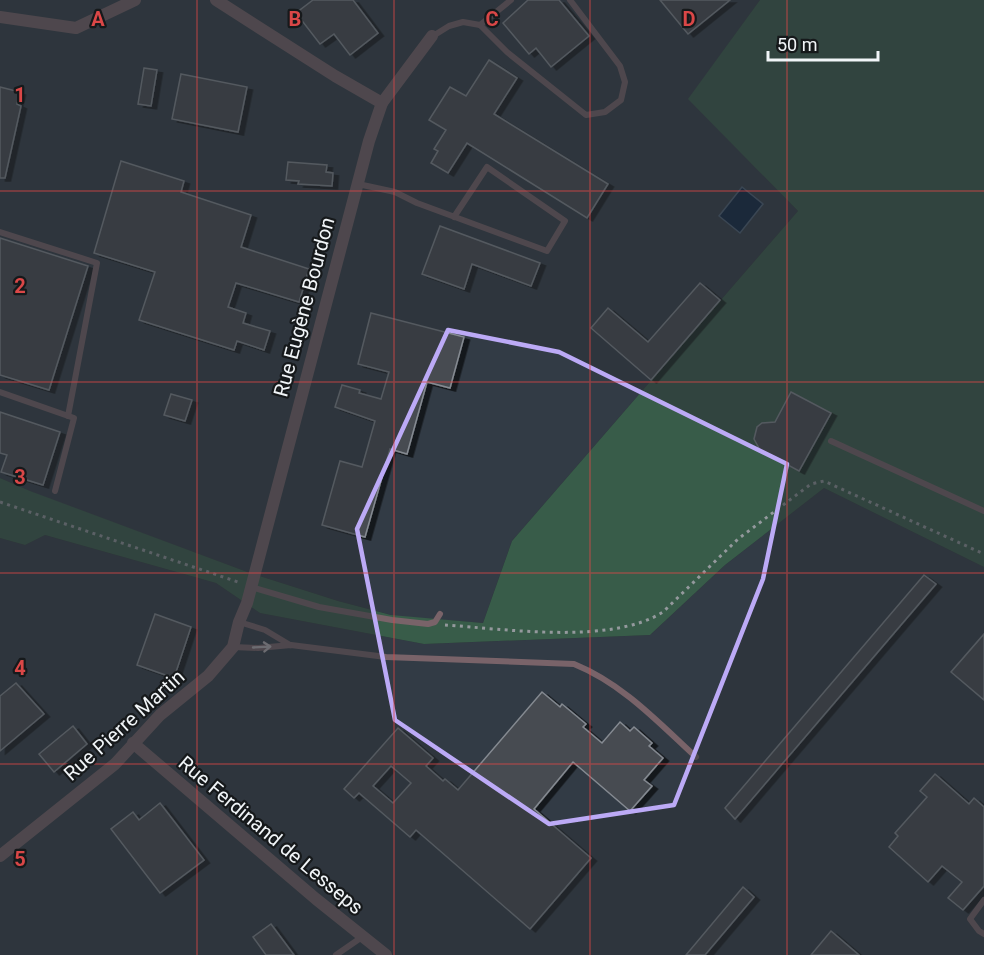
<svg xmlns="http://www.w3.org/2000/svg" width="984" height="955" viewBox="0 0 984 955" font-family="Roboto,sans-serif">
<style>
.built{fill:#323b45}
.green{fill:#385c49}
.water{fill:#07203f;stroke:#4d6076;stroke-width:1.5}
.building{fill:#464b51;stroke:#858a91;stroke-width:1.5;fill-rule:evenodd;filter:url(#shadow)}
.lines{fill:none;stroke-linecap:round;stroke-linejoin:round}
.path{stroke:#94999d;stroke-width:3;stroke-dasharray:3 4.5;stroke-linecap:butt}
.lane{stroke:#796369;stroke-width:6}
.street{stroke:#796369;stroke-width:12}
.oneway{stroke:#bbb3b8}
.marked{fill:none;stroke:#bcaaf6;stroke-width:4.5;stroke-linejoin:round}
.grid{fill:none;stroke:#da4747;stroke-width:1.5;stroke-opacity:0.55}
.labels{text-anchor:middle;stroke-width:4.5;stroke-linejoin:round;paint-order:stroke}
.street-label{font-size:20px;fill:#f1f5f8;stroke:#16191b}
.grid-label{font-size:20px;text-anchor:middle;font-weight:bold;fill:#da4747;stroke:#16191b;stroke-width:4.5;stroke-linejoin:round;paint-order:stroke}
</style>
<defs>
<filter id="shadow"><feDropShadow dx="5.5" dy="3" stdDeviation="0" flood-color="#0009"/></filter>
</defs>
<rect width="100%" height="100%" fill="#2c3136"/>
<g class="built">
<path d="M0 0H760L689 99 798 211 512 541 483 623 395 616 338 601 250 573 39 495 0 478Z"/>
<path d="M824 488 984 567V955H0V538L25 545 45 535 216 583 260 613 424 644 650 635 725 565Z"/>
</g>
<path class="green" d="M760 0H984V567L824 488 725 565 650 635 424 644 260 613 216 583 45 535 25 545 0 538V478L30 491 250 573 338 601 391 615 483 623 512 541 798 211 688 99Z"/>
<path class="water" d="M742 187 763 204 740 233 719 216Z"/>
<g class="building">
<path d="M313 0H353L378 33 350 55 334 34 320 44 296 13Z"/>
<path d="M528 0H559L589 36 551 67 536 48 529 54 503 23Z"/>
<path d="M660 0H730L688 34Z"/>
<path d="M489 60 517 78 494 114 608 184 587 218 467 143 448 173 431 163 438 151 434 149 446 130 429 120 450 87 466 96Z"/>
<path d="M144 68 157 70 151 106 138 104Z"/>
<path d="M181 74 247 87 238 132 172 119Z"/>
<path d="M0 87 20 92 17 104 21 106 5 178H0Z"/>
<path d="M121 161 184 181 181 192 251 215 241 247 309 269 299 302 236 283 228 307 246 313 243 323 270 331 264 350 237 341 234 350 139 320 155 272 94 253Z"/>
<path d="M288 162 327 165 326 172 333 173 332 186 298 184 299 181 286 180Z"/>
<path d="M440 226 540 263 531 286 472 264 464 289 422 274Z"/>
<path d="M0 238 88 266 49 390 0 375Z"/>
<path d="M700 283 720 300 651 380 591 328 608 308 648 342Z"/>
<path d="M371 313 464 337 450 388 427 382 407 454 390 449 365 537 322 525 340 461 362 467 375 421 335 407 342 385 360 390 359 393 381 399 389 372 358 364Z"/>
<path d="M791 392 831 413 799 471 760 450 754 439 757 427 762 423 775 422Z"/>
<path d="M171 394 192 400 185 421 164 415Z"/>
<path d="M0 412 60 432 43 485 1 472 7 455 0 453Z"/>
<path d="M924 575 936 584 735 819 725 808Z"/>
<path d="M155 614 191 627 174 678 137 665Z"/>
<path d="M984 634V700L951 672Z"/>
<path d="M16 683 44 714 0 751V696Z"/>
<path d="M542 692 560 707 562 704 586 724 583 727 602 743 620 722 630 731 634 727 652 743 649 746 663 758 644 780 652 786 630 811 573 762 534 809 591 858 530 929 416 830 410 837 359 793 354 798 344 789 398 728 433 758 426 766 443 781 445 779 458 790ZM391 766 411 783 393 803 373 786Z"/>
<path d="M73 726 87 744 54 772 39 754Z"/>
<path d="M935 774 969 804 974 798 984 807V886L963 910 948 898 962 882 942 866 928 882 889 847 898 836 895 833 927 797 920 791Z"/>
<path d="M160 803 204 860 160 893 111 829 133 812 139 820Z"/>
<path d="M743 887 754 897 705 955H686Z"/>
<path d="M271 924 294 955H266L253 937Z"/>
<path d="M831 931 859 955H811Z"/>
</g>
<g class="lines">
<g class="path">
<path d="M0 502 241 583"/>
<path d="M445 625C506 629 611 645 663 612L738 539 811 484 824 481 984 554"/>
</g>
<g class="lane">
<path d="M480 25 511 0"/>
<path d="M433 36 449 26 463 22 480 25 507 52 586 115 605 112 621 100 625 82 620 66 570 0"/>
<path d="M358 184 395 192 417 203 547 251 565 221 487 167 454 217"/>
<path d="M0 232 97 263 68 416"/>
<path d="M0 392 74 418 55 491"/>
<path d="M831 441 984 511"/>
<path d="M251 587 319 607 392 620 428 624 435 622 440 614"/>
<path d="M239 622 265 630 290 645"/>
<path d="M233 647 258 648 291 645 386 657 574 664C623 684 658 722 696 757"/>
<path d="M984 900 970 919 979 931 984 934"/>
<path d="M336 955 362 937"/>
</g>
<g class="street">
<path d="M216 0 335 76 382 103"/>
<path d="M0 17 76 28 135 0"/>
<path d="M133 743 316 899 386 955"/>
<path d="M0 856 115 764 160 715 208 676 233 647 239 622 247 603 369 141 382 103 432 36"/>
</g>
</g>
<defs><path id="oneway-shaft" d="M-6 0H5M1.5-3L5.5 0L1.5 3" fill="none" stroke-width="1.6" stroke-linecap="round" stroke-linejoin="round" transform="scale(1.5)"/></defs>
<use class="oneway" href="#oneway-shaft" transform="translate(262 647) rotate(-3)"/>
<path d="M0 0H984V955H0ZM448 330 559 352 787 464 763 579 674 805 549 824 395 720 357 529Z" fill="#2c3136" fill-opacity=".55" fill-rule="evenodd"/>
<path class="marked" d="M448 330 559 352 787 464 763 579 674 805 549 824 395 720 357 529Z"/>
<path class="grid" d="M197 0V955M394 0V955M590 0V955M787 0V955M0 191H984M0 382H984M0 573H984M0 764H984"/>
<g class="labels">
<g class="street-label">
<text transform="translate(304 307) rotate(-75)" y="7">Rue Eugène Bourdon</text>
<text transform="translate(124 725) rotate(-42)" y="7">Rue Pierre Martin</text>
<text transform="translate(271 835) rotate(40)" y="7">Rue Ferdinand de Lesseps</text>
</g>
</g>
<g class="grid-label">
<text x="98" y="26">A</text>
<text x="295" y="26">B</text>
<text x="492" y="26">C</text>
<text x="689" y="26">D</text>
<text x="20" y="102">1</text>
<text x="20" y="293">2</text>
<text x="20" y="484">3</text>
<text x="20" y="675">4</text>
<text x="20" y="866">5</text>
</g>
<path d="M768 51v9h110v-9" fill="none" stroke="#f1f5f8" stroke-width="3"/>
<text x="777" y="51" font-size="18" fill="#f1f5f8" stroke="#16191b" stroke-width="4.5" paint-order="stroke">50 m</text>
</svg>
